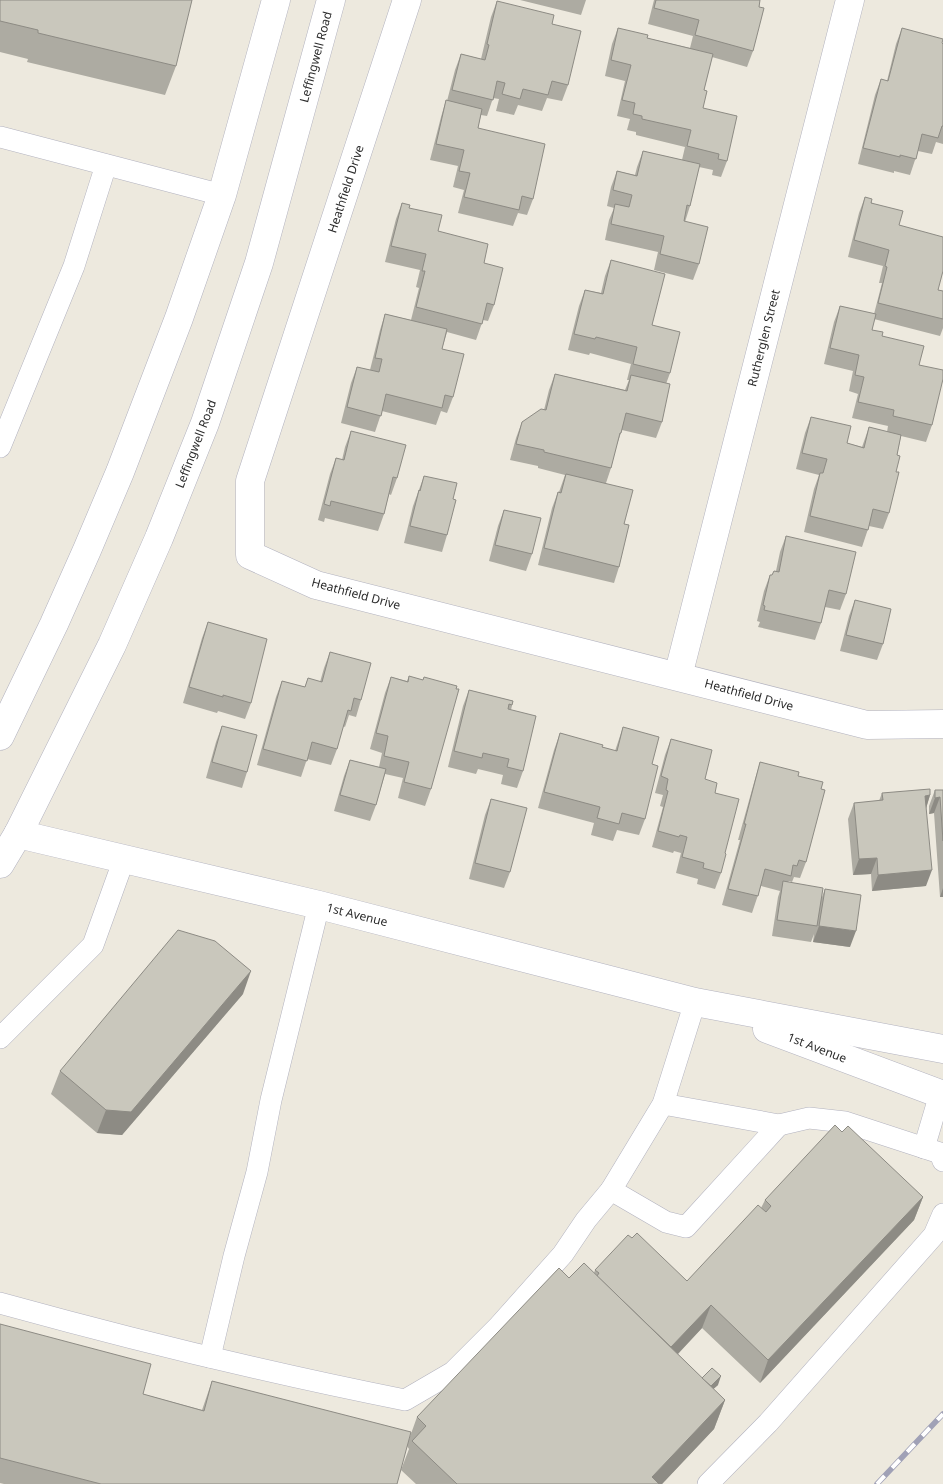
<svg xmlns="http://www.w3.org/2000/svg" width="943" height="1484" viewBox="0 0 943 1484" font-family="'Noto Sans',sans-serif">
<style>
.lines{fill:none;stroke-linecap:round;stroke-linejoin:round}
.service-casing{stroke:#b2b2bf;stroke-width:22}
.minor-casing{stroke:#b2b2bf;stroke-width:29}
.secondary-casing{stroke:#b2b2bf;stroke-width:29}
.service{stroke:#fff;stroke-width:21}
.minor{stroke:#fff;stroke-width:28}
.secondary{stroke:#fff;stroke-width:28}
.rail-casing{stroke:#a0a1b6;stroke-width:5.5}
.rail{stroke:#fff;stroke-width:4;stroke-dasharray:11;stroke-linecap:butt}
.wall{fill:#adaba2}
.shaded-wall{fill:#8d8b84}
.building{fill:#c9c7bc;stroke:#8d8b84}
.labels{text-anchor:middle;stroke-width:4.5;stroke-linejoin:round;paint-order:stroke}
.street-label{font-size:12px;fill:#2c2c2c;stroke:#fff}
</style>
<rect width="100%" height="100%" fill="#ede9de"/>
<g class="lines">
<g class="service-casing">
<g id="service">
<path d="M0 137 222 195"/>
<path d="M0 447 74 266 106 165"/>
<path d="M0 1038 93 945 124 859"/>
<path d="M663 1104 779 1125 809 1118 845 1122 940 1153 943 1161"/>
<path d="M924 1148 940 1094"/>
<path d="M611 1190 663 1104 695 1002"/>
<path d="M0 1303C134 1340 269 1373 405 1400L453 1372 498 1327 563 1254 586 1220 611 1190 666 1222 686 1227 779 1125"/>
<path d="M210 1357 234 1256 257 1172 271 1100 319 905"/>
<path d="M708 1484 768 1423 934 1235 943 1214"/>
</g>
</g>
<g class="minor-casing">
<g id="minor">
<path d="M407 0 250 481V555L316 585 867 725 943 724"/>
<path d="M678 676 850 0"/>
</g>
</g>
<g class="secondary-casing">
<g id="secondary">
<path d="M0 736 54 624 87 550 120 472 179 318 222 195 276 0"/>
<path d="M18 834 319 905 695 1002 943 1049"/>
<path d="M0 864 18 834 112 645 159 538 205 423 259 263 331 0"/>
<path d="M767 1029 943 1095"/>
</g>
</g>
<use href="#service" class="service"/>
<use href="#minor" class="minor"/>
<use href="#secondary" class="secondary"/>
<g class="rail-casing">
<path id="rail" d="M877 1484 943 1414"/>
</g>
<use href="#rail" class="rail"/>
</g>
<g class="wall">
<path d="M0 0 176 66 165 95 27 62 28 59 0 52Z"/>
<path d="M520 0H586L581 15Z"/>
<path d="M654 0H760L759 7 753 51 747 67 712 57 704 90 703 108 727 161 721 177 712 175 713 170 699 167 690 206 685 222 699 264 693 280 654 270 658 252 605 240 609 220 614 208 607 206 611 187 617 171 635 175 637 167 643 151 682 160 685 147 636 135V132L627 130 630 119 617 116 625 81 605 76 612 44 618 28 647 38 690 48 693 36 648 24Z"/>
<path d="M497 1 552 24 568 85 562 101 547 98 542 111 518 105 514 115 496 111 499 99 493 98 487 116 481 115 478 128 533 199 527 215 518 213 513 226 458 213 464 190 453 187 458 166 430 160 441 117 446 100 447 101 455 70 461 54 481 59 491 17Z"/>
<path d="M902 28 943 44V144L936 142 932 154 918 151 910 175 894 171V173L858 164 875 95 881 79 887 81 896 44Z"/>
<path d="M865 197 899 225 938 290 943 291V328L940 336 874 319 872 330 882 336 919 365 932 425 926 442 901 436 897 455 896 472 889 513 883 529 869 526 862 547 804 532 814 489 819 475 796 469 805 433 811 417 847 443 862 447 869 427 887 432 888 426 852 418 858 394 849 391 853 371 824 364 834 322 840 306 874 314 882 283H879L883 266 848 257 859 213Z"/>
<path d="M402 203 409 208 438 231 484 263 494 305 488 321 483 320 476 340 447 332 442 349 453 397 447 413 441 411 436 425 382 411 375 432 341 423 351 383 357 367 370 370 380 330 385 314 411 320 419 288 416 287 420 270 385 262 396 219Z"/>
<path d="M611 260 652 325 670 373 666 384 662 422 656 438 622 430 616 447 611 468 606 483 624 524 619 567 614 583 538 565 552 508 558 492H559L565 475 538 468V466L510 460 516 438 522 422 544 410 549 390 555 374 625 390 629 380H627L631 364 590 353 589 355 568 350 579 306 585 290 601 293 605 276Z"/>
<path d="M351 431 397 478 391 495 389 494 384 514 378 531 325 518 324 522 318 520 330 474 336 458 342 460 345 447Z"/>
<path d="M424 476 453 499 447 535 442 552 404 543 413 506Z"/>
<path d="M504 510 532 554 526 571 489 561 498 526Z"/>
<path d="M786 536 846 594 840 610 825 607 821 623 815 640 758 627 760 622 757 621 764 591 770 575H772L774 571H776L780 552Z"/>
<path d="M855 600 883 644 877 660 840 651 849 616Z"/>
<path d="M208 622 251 703 245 719 218 711 217 713 183 703 202 638Z"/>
<path d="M330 652 361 700 356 717 349 715 345 727 343 726 337 749 331 765 307 759 301 777 257 765 276 697 282 681 305 687 308 678 320 682 324 668Z"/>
<path d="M409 676 431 789 425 806 398 798 403 778 385 774 376 805 370 821 334 811 344 776 350 760 379 767 382 753 370 749 385 693 391 677 407 681Z"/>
<path d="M469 690 513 701 511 710 523 771 517 788 501 784 503 775 478 769 476 774 448 767 463 706Z"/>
<path d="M222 726 247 772 242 788 206 778 216 742Z"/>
<path d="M623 727 652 764 645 819 639 835 617 830 613 841 591 835 594 823 538 808 554 750 560 733 602 747 615 751Z"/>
<path d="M671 739 705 779 715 793 725 853 721 873 715 889 697 884 698 879 676 873 681 853 674 851 673 853 652 847 663 807 660 806 663 795 655 793 665 755Z"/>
<path d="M760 762 798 776 806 862 800 878 794 877 792 882 789 881 788 882 822 897 825 889 850 947 813 942 814 934 811 942 772 936 778 897 780 891 761 886 752 913 722 905 740 840H738L755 779Z"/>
<path d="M935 790H943V897H940L934 813 929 814V806Z"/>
<path d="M882 793 930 795 926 808V886L872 891 871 874 853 875 848 819 854 803 879 801Z"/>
<path d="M491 799 510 872 504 888 469 879 485 815Z"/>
<path d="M243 994 122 1135 97 1133 51 1094 60 1071Z"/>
<path d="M842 1132 923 1197 914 1220 760 1383 702 1328 678 1354 702 1378 718 1385 713 1389 725 1400 714 1429 662 1484H416L401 1470 409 1449 407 1446 397 1484H4L0 1483V1324L143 1394 202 1410 212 1381 407 1445 417 1417 569 1278 594 1273 595 1270 632 1238 687 1281 761 1208 765 1200Z"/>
</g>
<g class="shaded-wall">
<path d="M930 795 925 812V796Z"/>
<path d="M940 797 934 813 929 814 935 798Z"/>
<path d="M877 858 871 874 853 875 859 859Z"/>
<path d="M932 870 926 886 872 891 878 875Z"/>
<path d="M943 888V897H940Z"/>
<path d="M819 926 856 931 850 947 813 942Z"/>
<path d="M251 971 243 994 122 1135 97 1133 106 1110Z"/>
<path d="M923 1197 914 1220 760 1383 768 1360Z"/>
<path d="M711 1305 702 1328 658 1375 666 1352Z"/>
<path d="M721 1376 718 1385 709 1393 711 1386Z"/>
<path d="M725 1400 714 1429 662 1484H649L652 1477Z"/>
</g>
<g class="building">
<path d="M0 0H192L176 66 38 33V30L0 21Z"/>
<path d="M656 0H760L759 7 764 8 753 51 695 35 699 20 654 8Z"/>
<path d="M497 1 554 15 552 24 581 31 568 85 552 81 548 95 523 89 520 99 502 94 505 83 497 81 493 100 452 90 461 54 485 60 489 45 487 44Z"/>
<path d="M618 28 648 35 647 38 713 54 704 90 707 91 703 108 737 116 727 161 718 159 719 154 687 146 691 130 642 119V116L633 114 635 103 622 100 631 65 611 60Z"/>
<path d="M902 28 943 39 942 43 943 44V126H942L938 138 922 134 916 159 900 155V157L863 148 881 79 888 81Z"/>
<path d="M446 100 482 109 478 128 545 144 533 199 522 196 519 210 464 197 470 173 459 171 464 150 436 144Z"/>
<path d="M643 151 700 164 690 206 687 205 684 221 708 227 699 264 660 254 664 236 611 224 615 204 629 207 632 195 613 190 617 171 637 176Z"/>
<path d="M865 197 872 199 871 203 903 211 899 225 943 237V271L938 290 943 291V319L878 303 887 267 885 266 889 250 854 240Z"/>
<path d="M402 203 410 205 409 208 442 215 438 231 488 244 484 263 503 268 494 305 487 303 482 324 416 307 425 271H422L426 254 391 246Z"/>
<path d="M611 260 665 274 652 325 680 332 670 373 633 364 637 347 596 337 595 339 574 334 585 290 603 294Z"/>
<path d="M840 306 876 314 872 330 883 332 882 336 924 346 919 365 943 370V379L932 425 893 416 894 410 858 402 864 377 855 375 859 355 830 348Z"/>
<path d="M385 314 447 329 442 349 464 354 453 397 445 395 442 408 386 394 381 416 347 407 357 367 379 372 382 359 375 358Z"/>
<path d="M555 374 627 391 631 375 670 384 662 422 626 413 621 433H620L611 468 544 452V450L516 444 522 422 541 409 546 410Z"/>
<path d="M811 417 851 426 847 443 864 448 869 427 901 435 897 455 900 456 896 472H899L889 513 873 509 868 530 810 516 820 473H823L827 459 802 453Z"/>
<path d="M351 431 406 445 397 478 393 477 384 514 331 501 330 506 324 504 336 458 344 460Z"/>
<path d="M566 474 633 490 624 524 629 525 619 567 544 548 558 492 561 493Z"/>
<path d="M424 476 457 483 453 499 456 500 447 535 410 526 419 490 420 491Z"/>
<path d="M504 510 541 518 532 554 495 545Z"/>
<path d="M786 536 856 552 846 594 829 590 821 623 764 610 765 606 763 605 770 575H772L774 571 779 572Z"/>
<path d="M855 600 891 609 883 644 846 635Z"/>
<path d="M208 622 267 639 251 703 223 695V697L189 687Z"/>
<path d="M330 652 371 663 361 700 354 698 351 711 348 710 337 749 312 742 307 761 263 749 282 681 305 687 308 678 322 682Z"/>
<path d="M409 676 423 680 424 677 457 686 456 689H459L431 789 404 782 409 762 384 756 388 736 376 733 391 677 408 682Z"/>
<path d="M469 690 513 701 512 705 509 704 508 709 536 716 523 771 507 767 509 759 483 753 482 758 454 751Z"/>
<path d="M222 726 257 735 247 772 212 762Z"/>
<path d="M623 727 659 737 652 764 658 766 645 819 622 813 619 824 597 818 600 807 544 792 560 733 603 745 602 747 617 751Z"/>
<path d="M671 739 712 750 705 779 717 783 715 793 739 799 725 853 726 854 721 873 703 868 704 863 682 857 687 837 680 835 679 837 658 831 668 791 666 790 668 779 661 776Z"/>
<path d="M350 760 386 769 376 805 340 795Z"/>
<path d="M760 762 799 772 798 776 823 782 821 789 825 790 806 862 799 860 797 866 793 865 791 876 765 869 758 896 728 889 746 824H744Z"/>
<path d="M930 789V795L925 796 932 870 878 875 877 858 859 859 854 803 883 800 882 793Z"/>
<path d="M935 790H943V841L940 797 935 798Z"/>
<path d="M491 799 527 808 510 872 475 863Z"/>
<path d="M783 881 823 888 817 926 777 920Z"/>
<path d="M825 889 861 895 856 931 819 926Z"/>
<path d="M178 930 215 941 251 971 131 1112 106 1110 60 1071Z"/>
<path d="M835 1125 842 1132 848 1126 923 1197 768 1360 711 1305 671 1347 597 1276 599 1273 595 1270 628 1235 632 1238 637 1233 687 1281 758 1205 766 1212 771 1206 765 1200Z"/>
<path d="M584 1263 725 1400 652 1477 659 1484H457L412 1441 426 1426 417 1417 559 1268 569 1278Z"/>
<path d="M0 1324 151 1364 143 1394 204 1411 212 1381 411 1432 397 1484H101L0 1458Z"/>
<path d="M712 1368 721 1376 711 1386 702 1378Z"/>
</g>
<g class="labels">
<g class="street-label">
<text transform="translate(316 57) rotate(-75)" y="4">Leffingwell Road</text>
<text transform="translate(346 189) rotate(-72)" y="4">Heathfield Drive</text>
<text transform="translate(764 338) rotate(-76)" y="4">Rutherglen Street</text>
<text transform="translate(196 444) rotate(-69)" y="4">Leffingwell Road</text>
<text transform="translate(356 594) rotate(15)" y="4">Heathfield Drive</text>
<text transform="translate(749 695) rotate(15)" y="4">Heathfield Drive</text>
<text transform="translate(357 915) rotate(14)" y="4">1st Avenue</text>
<text transform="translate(817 1048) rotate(21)" y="4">1st Avenue</text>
</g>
</g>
</svg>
